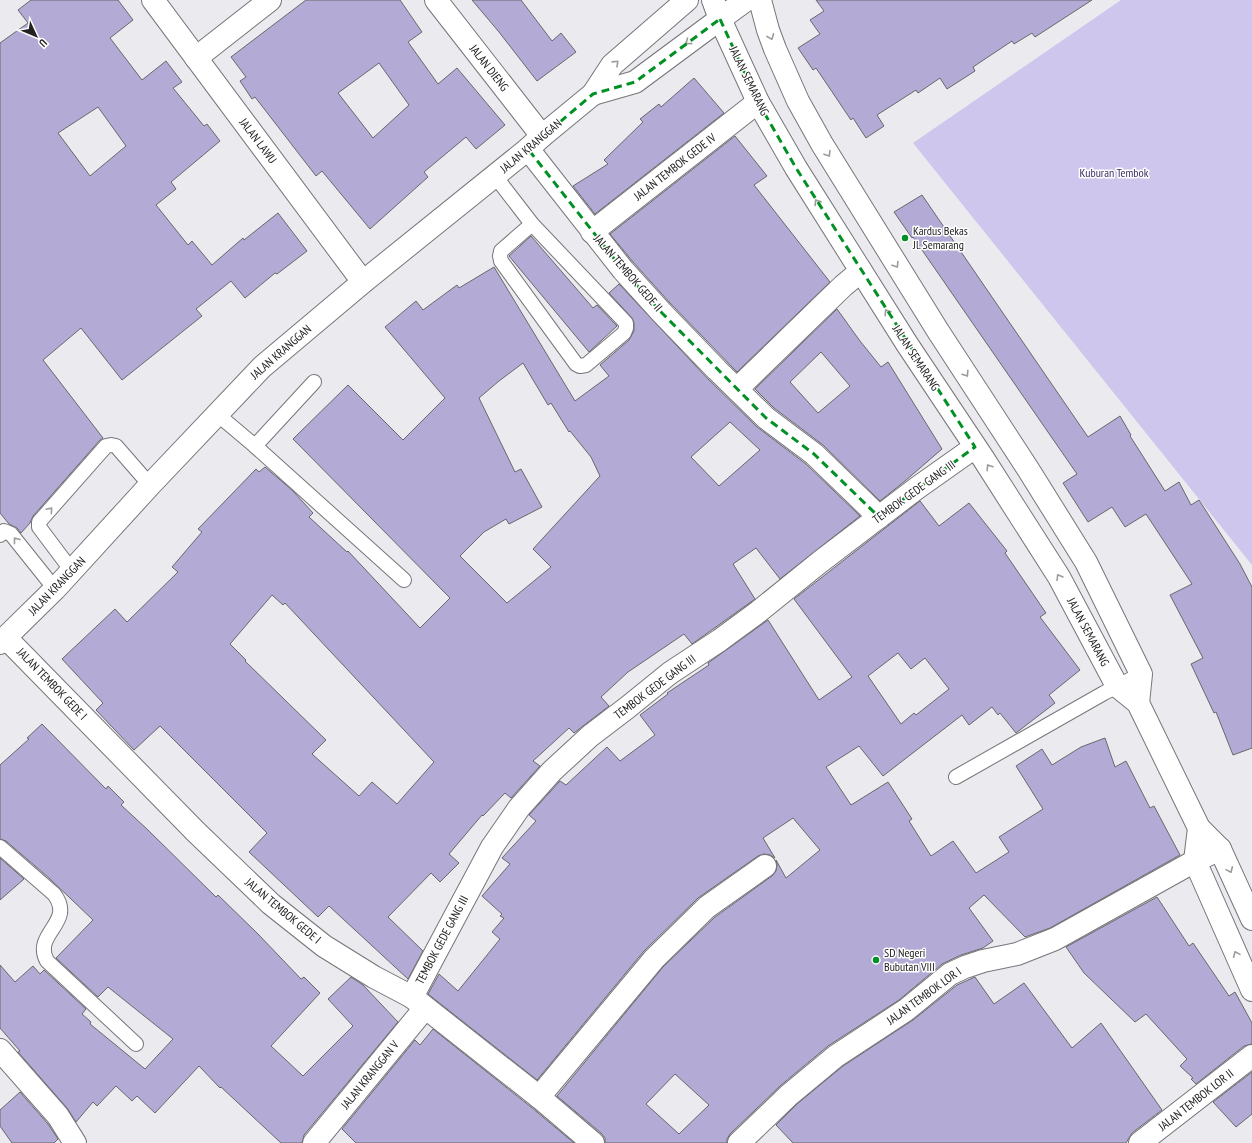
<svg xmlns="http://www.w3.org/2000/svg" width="1252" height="1143" viewBox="0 0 1252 1143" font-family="'PT Sans Narrow',sans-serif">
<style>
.green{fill:#cec6ec}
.building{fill:#b3aad6;stroke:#68686c;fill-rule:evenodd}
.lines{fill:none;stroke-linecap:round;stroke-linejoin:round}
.service-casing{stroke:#76767a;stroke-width:16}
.minor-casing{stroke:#76767a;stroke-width:24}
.tertiary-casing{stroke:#76767a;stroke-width:24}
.secondary-casing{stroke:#76767a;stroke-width:24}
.trunk-casing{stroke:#76767a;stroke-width:24}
.service{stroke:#fff;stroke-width:14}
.minor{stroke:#fff;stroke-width:22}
.tertiary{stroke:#fff;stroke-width:22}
.secondary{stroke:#fff;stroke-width:22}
.trunk{stroke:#fff;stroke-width:22}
.oneway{stroke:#9c9c9c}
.marked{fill:none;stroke:#019023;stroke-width:3;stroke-dasharray:8 5;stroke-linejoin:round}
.poi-dot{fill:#019023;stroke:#fff;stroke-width:1.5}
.labels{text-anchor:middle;stroke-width:3;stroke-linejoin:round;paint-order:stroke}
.street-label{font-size:12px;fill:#222223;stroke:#fff}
.park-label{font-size:12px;fill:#3d2d64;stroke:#fff}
.poi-label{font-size:12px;fill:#222223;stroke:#fff;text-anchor:start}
</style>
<rect width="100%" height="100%" fill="#ebeaee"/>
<path class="green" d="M1121 0H1252V565L913 143Z"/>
<g class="building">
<path d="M31 0H118L133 20 110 38 142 80 166 61 182 82 173 88 204 126 207 124 220 141 171 182 176 189 156 205 188 245 192 241 212 265 243 238 244 240 278 213 307 251 277 274 275 273 245 298 231 281 196 309 202 316 122 380 81 328 43 360 103 438 100 440 33 516 30 523 21 533 17 528 9 524 0 513V43L28 23 18 10ZM98 107 126 146 90 176 58 133Z"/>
<path d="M306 0H400L422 32 408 42 438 84 457 68 505 125 476 149 466 137 424 172 428 177 370 229 322 171 316 176 255 97 252 99 240 81 246 77 231 57ZM379 63 409 105 373 138 338 93Z"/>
<path d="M472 0H521L552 41 561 33 576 52 537 81 499 32Z"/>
<path d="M816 0H1092L1035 37 1032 33 1014 44 1012 41 973 67 975 71 947 89 940 78 918 93 916 90 877 115 884 126 866 138 853 118 851 120 816 68 813 70 798 48 820 34 810 20 824 11Z"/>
<path d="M694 78 724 113 595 214 573 186 608 164 604 160 643 122 640 119 659 104 661 107Z"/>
<path d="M735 136 767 176 754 185 830 282 737 372 671 304 633 262 610 234Z"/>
<path d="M922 195 1088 437 1120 416 1131 435 1130 436 1165 491 1179 482 1191 505 1199 500 1240 564 1252 587V748L1233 755 1216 712 1214 713 1191 664 1203 658 1170 595 1192 584 1146 514 1125 527 1112 507 1088 522 1063 483 1077 474 913 237 912 238 894 212Z"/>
<path d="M531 236 593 308 597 305 617 326 589 352 509 256Z"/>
<path d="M494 267 575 401 609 376 600 365 629 340 634 331V323L632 318 609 293 619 284 708 379 757 427 806 464 860 516 780 579 756 548 733 564 755 599 692 644 684 634 628 672 601 697 609 706 574 733 569 728 533 761 540 766 511 798 505 793 483 816 482 815 449 854 459 863 440 882 431 873 388 917 423 951 408 979 329 906 318 917 249 852 267 833 160 726 134 750 96 710 103 703 62 659 115 609 127 622 178 572 172 567 202 532 198 529 256 469 259 472 265 467 292 490 313 513 309 517 347 552 348 551 420 628 450 598 293 439 348 385 403 440 445 398 385 327 416 301 423 310 457 285 459 288ZM523 363 548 405 551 403 569 432 570 431 591 457 600 476 533 549 551 567 507 603 460 556 484 532 506 519 509 524 542 507 521 469 515 472 479 398 499 381ZM730 422 760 450 719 486 691 457ZM272 595 283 605 285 603 434 762 397 804 372 782 359 796 312 754 326 740 245 661 246 660 230 644Z"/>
<path d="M837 309 860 341 881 367 888 362 942 449 905 481 880 501 823 445 774 408 755 389ZM821 352 850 386 818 413 790 382Z"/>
<path d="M920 501 939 526 969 503 1007 551 1005 553 1046 613 1040 617 1080 670 1049 695 1055 703 1016 733 1000 713 998 715 992 707 969 725 962 715 883 776 859 746 826 767 851 805 888 782 912 819 909 821 931 856 953 841 976 873 1009 852 999 837 1043 809 1016 766 1042 749 1052 765 1081 747 1105 738 1115 767 1126 761 1150 808 1154 806 1180 855 1050 928 1025 937 984 895 969 908 993 941 983 948 961 955 942 964 899 1000 828 1046 780 1086 730 1134 727 1139V1143H605V1138L601 1133 557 1096 663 967 715 917 772 876 776 871 777 865 776 860 786 878 820 850 793 818 763 838 775 858 770 855 764 854 758 856 698 898 644 951 537 1080 428 994 439 974 458 991 500 939 492 932 504 918 500 916 502 914 482 896 510 864 502 858 536 821 529 815 560 781 566 785 607 747 620 761 655 735 640 715 668 694 667 693 709 665 708 663 768 620 819 700 852 677 794 599ZM898 653 911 669 925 658 949 689 916 715 914 713 901 724 868 676ZM675 1074 709 1105 679 1134 646 1104Z"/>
<path d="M42 724 106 789 108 786 124 802 121 805 148 830 216 897 218 895 258 934 301 979 304 977 320 993 271 1046 303 1076 353 1026 328 999 351 977 363 985 398 1022 304 1135 302 1143H281L221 1087 220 1088 199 1066 155 1113 137 1096 132 1101 116 1086 97 1106 93 1102 76 1122 67 1108 18 1052 20 1051 0 1028V965L15 982 33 966 40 974 44 970 86 1009 82 1014 91 1022 90 1024 145 1069 173 1039 108 987 98 997 56 958 93 920 49 878 6 841 0 839V765L29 739 27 738Z"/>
<path d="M0 858 24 879 0 900Z"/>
<path d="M1157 897 1189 946 1193 943 1229 996 1235 992 1252 1023V1044L1244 1046 1196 1084 1191 1079 1193 1078 1180 1066 1187 1059 1146 1014 1135 1022 1084 973 1066 947Z"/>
<path d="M975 977 994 1004 1024 983 1072 1048 1101 1023 1162 1110 1132 1133 1126 1143H793L776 1125 797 1104 843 1066 913 1020 957 985Z"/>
<path d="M433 1029 531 1107 574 1143H356L342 1129 415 1040 420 1045Z"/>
<path d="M1252 1072V1114L1236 1127 1213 1102Z"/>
<path d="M20 1092 48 1124 58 1139 54 1143H12L0 1126V1110Z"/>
</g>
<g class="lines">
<g class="service-casing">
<g id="service">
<path d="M495 176 532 224 626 323V328L624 333 586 365 580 366 576 364 501 261 500 256 501 251 532 224"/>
<path d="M217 414 255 446 404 580"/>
<path d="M255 446 314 382"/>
<path d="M0 535 4 531 11 534 55 589"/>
<path d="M72 571 39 527V522L106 446 111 445 116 446 150 485"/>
<path d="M956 777 1104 693 1141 674"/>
<path d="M0 847 54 894C76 923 32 933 47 961L136 1044"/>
</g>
</g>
<g class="minor-casing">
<g id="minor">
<path d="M153 0 363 282"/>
<path d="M436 0 542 136"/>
<path d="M196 58 270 0"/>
<path d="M528 149 623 270 662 313 717 370 766 418 814 454 879 517"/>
<path d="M592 232 758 102"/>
<path d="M737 389 843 286 861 271"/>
<path d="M6 638 196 832 271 904 324 946 374 977 412 997 539 1097 593 1143"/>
<path d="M412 997 492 847 519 808 552 771 590 736 628 707 670 673 720 640 758 612 820 562 917 488 975 447"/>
<path d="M0 1050 58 1116 75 1143"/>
<path d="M539 1097 654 959 707 907 765 866"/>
<path d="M314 1143 425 1008"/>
<path d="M739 1143 789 1095 836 1056 906 1010 950 974 965 967 983 961 1017 954 1055 939 1195 861 1220 849"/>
<path d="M1140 1143 1252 1056"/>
</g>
</g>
<g class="tertiary-casing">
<g id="tertiary">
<path d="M760 0 768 30 775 49 798 101 822 144 938 331 1028 469 1086 562 1141 674 1138 703"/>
<path d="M720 19 758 102 796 168 907 344 983 458 1059 577 1117 686 1138 703 1199 828 1220 849 1252 919"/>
<path d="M1199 828 1195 861 1252 990"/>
</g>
</g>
<g class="secondary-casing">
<g id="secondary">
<path d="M593 94 635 82 720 19"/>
<path d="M0 643 55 589 150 485 262 367 363 282 528 149 542 136 593 94 612 65 687 0"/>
</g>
</g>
<g class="trunk-casing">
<path id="trunk" d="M713 0 720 19 746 0"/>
</g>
<use href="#service" class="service"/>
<use href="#minor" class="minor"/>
<use href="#tertiary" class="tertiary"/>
<use href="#secondary" class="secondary"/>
<use href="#trunk" class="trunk"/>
</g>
<defs><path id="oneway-chevron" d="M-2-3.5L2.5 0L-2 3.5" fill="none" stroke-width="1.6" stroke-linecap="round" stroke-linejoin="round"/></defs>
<g class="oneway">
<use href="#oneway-chevron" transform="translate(771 37) rotate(68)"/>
<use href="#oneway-chevron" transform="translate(688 42) rotate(144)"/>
<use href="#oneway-chevron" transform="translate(616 63) rotate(-44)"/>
<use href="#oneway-chevron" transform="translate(828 154) rotate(58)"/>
<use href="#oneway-chevron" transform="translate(817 202) rotate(-122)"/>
<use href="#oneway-chevron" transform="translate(896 265) rotate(58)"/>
<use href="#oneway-chevron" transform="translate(887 312) rotate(-123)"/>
<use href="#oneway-chevron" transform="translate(966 374) rotate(57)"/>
<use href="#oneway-chevron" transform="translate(989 467) rotate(-123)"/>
<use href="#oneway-chevron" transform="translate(50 510) rotate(-49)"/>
<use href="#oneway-chevron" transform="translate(16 540) rotate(-128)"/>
<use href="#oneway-chevron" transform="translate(1059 577) rotate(-121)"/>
<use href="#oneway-chevron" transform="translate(1230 870) rotate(66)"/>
<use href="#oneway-chevron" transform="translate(1236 954) rotate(-114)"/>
</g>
<path class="marked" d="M720 19 758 102 796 168 975 447 879 517 814 454 766 418 662 313 623 270 528 149 593 94 635 82Z"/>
<g class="poi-dot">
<circle cx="905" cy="238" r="4"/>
<circle cx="876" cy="960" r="4"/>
</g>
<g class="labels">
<g class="street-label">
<text transform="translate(489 68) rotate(52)" y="4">JALAN DIENG</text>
<text transform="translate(749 81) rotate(64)" y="4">JALAN SEMARANG</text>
<text transform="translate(258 141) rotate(53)" y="4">JALAN LAWU</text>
<text transform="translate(531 146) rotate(-40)" y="4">JALAN KRANGGAN</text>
<text transform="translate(675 167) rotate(-38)" y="4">JALAN TEMBOK GEDE IV</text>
<text transform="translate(628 273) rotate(49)" y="4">JALAN TEMBOK GEDE II</text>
<text transform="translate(281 352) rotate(-41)" y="4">JALAN KRANGGAN</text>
<text transform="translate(916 358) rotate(57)" y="4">JALAN SEMARANG</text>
<text transform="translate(914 492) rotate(-36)" y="4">TEMBOK GEDE GANG III</text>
<text transform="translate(57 586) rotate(-46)" y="4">JALAN KRANGGAN</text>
<text transform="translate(1088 632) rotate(62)" y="4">JALAN SEMARANG</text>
<text transform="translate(52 684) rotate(46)" y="4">JALAN TEMBOK GEDE I</text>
<text transform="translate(655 687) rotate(-37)" y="4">TEMBOK GEDE GANG III</text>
<text transform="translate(283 911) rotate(40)" y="4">JALAN TEMBOK GEDE I</text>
<text transform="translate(442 940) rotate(-62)" y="4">TEMBOK GEDE GANG III</text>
<text transform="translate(924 996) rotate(-36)" y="4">JALAN TEMBOK LOR I</text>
<text transform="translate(370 1075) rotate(-51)" y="4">JALAN KRANGGAN V</text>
<text transform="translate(1196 1100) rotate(-38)" y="4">JALAN TEMBOK LOR II</text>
</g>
<g class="park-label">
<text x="1114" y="177">Kuburan Tembok</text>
</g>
<g class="poi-label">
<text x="913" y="235">Kardus Bekas<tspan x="913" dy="14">Jl. Semarang</tspan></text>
<text x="884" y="957">SD Negeri<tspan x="884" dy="14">Bubutan VIII</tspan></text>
</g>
</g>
<g transform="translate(36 36) rotate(134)" stroke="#ffffff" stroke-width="3" paint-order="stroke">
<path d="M0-3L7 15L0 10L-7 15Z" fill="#222223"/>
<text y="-6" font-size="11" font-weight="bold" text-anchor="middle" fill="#222223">U</text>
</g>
</svg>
